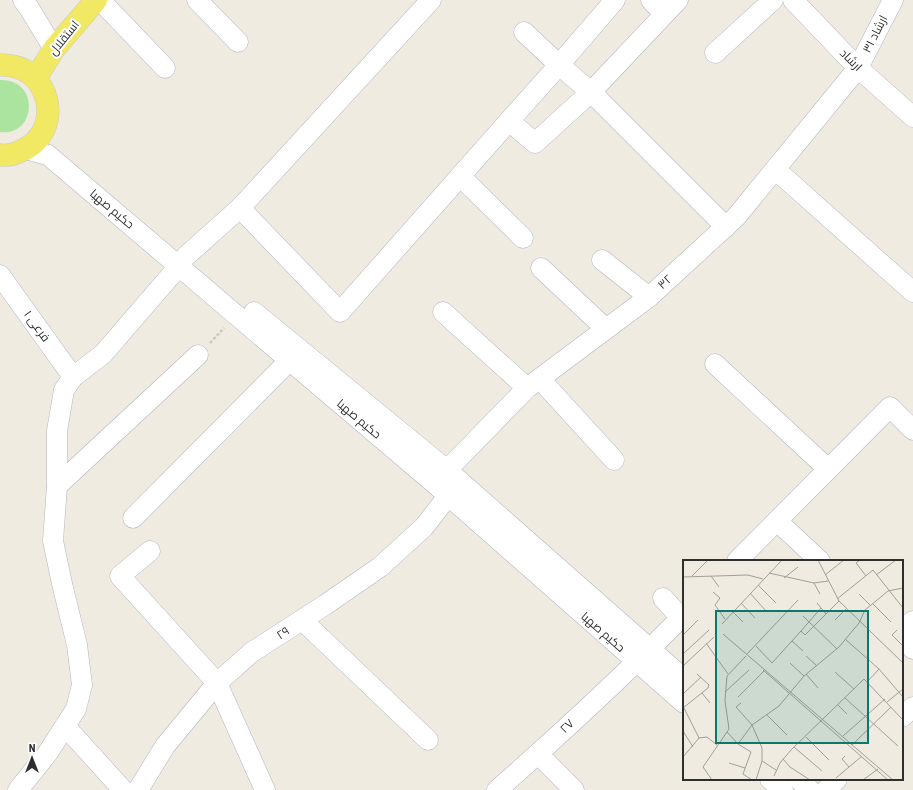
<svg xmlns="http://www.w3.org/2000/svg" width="913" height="790" viewBox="0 0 913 790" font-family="'Roboto Condensed',Cairo,sans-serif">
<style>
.green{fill:#aae49e}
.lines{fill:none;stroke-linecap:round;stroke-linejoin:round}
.minor-casing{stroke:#b4b4c1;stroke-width:21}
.major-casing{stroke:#c9c9c9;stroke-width:23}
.path{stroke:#c9c9c9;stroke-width:2.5;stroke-dasharray:3 2;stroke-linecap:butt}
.minor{stroke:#fff;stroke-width:20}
.major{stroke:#f1e964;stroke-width:22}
.labels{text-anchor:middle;stroke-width:4;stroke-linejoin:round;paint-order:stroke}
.street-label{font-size:12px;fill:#2e2e2e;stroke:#fff}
.inset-road{fill:none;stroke:#a29f99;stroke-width:1}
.view{fill:#0f766e;fill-opacity:0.15;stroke:#0f766e;stroke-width:2}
.inset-edge{fill:none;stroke:#2e2e2e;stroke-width:2}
</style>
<rect width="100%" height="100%" fill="#efebe1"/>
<path class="green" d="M0 80C41 79 36 137 0 132Z"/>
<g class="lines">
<g class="minor-casing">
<g id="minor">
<path d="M23 0 29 8 54 49"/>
<path d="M100 0 165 68"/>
<path d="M197 0 238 42"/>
<path d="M651 0 664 14"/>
<path d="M793 0 858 68 913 117"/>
<path d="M524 32 559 65 591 92 726 227"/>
<path d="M715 53 773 0"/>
<path d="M509 121 559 65 615 0"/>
<path d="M26 149 48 155 435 484 684 703"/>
<path d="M776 170 913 292"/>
<path d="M460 176 523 238"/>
<path d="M240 208 340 312 509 121 535 143 591 92 678 0"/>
<path d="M186 256 240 208 431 0"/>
<path d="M602 260 649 297"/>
<path d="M541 268 606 329"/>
<path d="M0 275 73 377"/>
<path d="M254 312 447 470 684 679"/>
<path d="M443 312 527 388"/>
<path d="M715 364 828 469"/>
<path d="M540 379 614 460"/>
<path d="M57 486 198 355"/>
<path d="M133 518 290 360"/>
<path d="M777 521 820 561"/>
<path d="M150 551 120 576 217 683 265 790"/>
<path d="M737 561 890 407 913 430"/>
<path d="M663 598 681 618"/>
<path d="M302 620 428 740"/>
<path d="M902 631 913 621"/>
<path d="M902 638 913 649"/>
<path d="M902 717 913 707"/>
<path d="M65 726 123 790"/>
<path d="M538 754 574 790"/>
<path d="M770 779 783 790"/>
<path d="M798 779 810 790"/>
<path d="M18 790 47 754 76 709 82 685 77 645 63 588 53 541 57 486V431L64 390 73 377 103 354 179 266"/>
<path d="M138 790 165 746 217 683 252 652 325 605 380 567 424 527 448 496 447 470 527 388 649 297 736 217 858 68 893 0"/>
<path d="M497 790C561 734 624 675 684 615"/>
<path d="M826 790 837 779"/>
</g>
</g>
<g class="major-casing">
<g id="major">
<path d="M0 65C50 62 67 131 21 151 15 154 7 156 0 155"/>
<path d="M36 78 54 49 96 0"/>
</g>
</g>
<path class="path" d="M210 343 224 328"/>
<use href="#minor" class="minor"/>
<use href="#major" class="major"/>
</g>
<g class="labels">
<g class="street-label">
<text transform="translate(875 34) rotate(-63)" y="4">ارشاد ۳۱</text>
<text transform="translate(64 38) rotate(-51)" y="4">استقلال</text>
<text transform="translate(851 60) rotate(45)" y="4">ارشاد</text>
<text transform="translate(112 209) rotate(40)" y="4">حکیم صهبا</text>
<text transform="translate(665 282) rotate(-42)" y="4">۳۲</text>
<text transform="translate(37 326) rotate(54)" y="4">فرعی ۱</text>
<text transform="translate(359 419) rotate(40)" y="4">حکیم صهبا</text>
<text transform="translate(603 632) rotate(41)" y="4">حکیم صهبا</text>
<text transform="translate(283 633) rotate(-33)" y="4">۲۹</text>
<text transform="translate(567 726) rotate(-44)" y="4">۲۷</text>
</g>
</g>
<g transform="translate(683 560)">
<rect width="220" height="220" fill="#efebe1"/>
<path class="inset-road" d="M135 0 156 41 220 103M177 0 173 3 183 16M86 13 131 23 145 21M142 15 161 0M193 15 213 0M9 16 25 0M28 16 36 27M0 17 65 15 80 19M101 18 115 7M131 23 137 34M75 25 93 43M30 32 37 38 32 45 42 59M67 33 83 51M176 34 188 46M154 39 190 10 220 48M58 43 72 58M134 43 143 54M190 44 208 62M49 51 60 62M120 56 154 89M152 60 163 49M39 64 99 0M214 70 209 75 220 86M118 71 138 48M40 74 210 220M0 75 15 60M162 79 196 109 220 137M109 81 120 91M23 83 45 114M73 86 89 103 118 71 122 75 156 41M0 94 26 70M64 94 115 40M123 96 134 106M107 103 121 116M0 106 31 77M80 110 205 220M152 112 171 129M123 114 135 128M184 122 196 109M42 132 66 110M19 133 27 143M0 134 18 117M55 137 81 111M162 138 215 186M204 142 220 129M58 143 53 147 69 165 79 188V201L73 220M155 145 164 154M0 148 25 128 26 125 14 114M83 154 104 175M0 171 10 187M44 172 55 184 68 192 60 214 69 220M160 176 202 139M123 177 146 200M16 178 24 177 34 185M55 184 69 165 96 146 121 116 156 87 176 63 182 50 205 31 220 28M169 185 208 147M111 187 139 211M162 196 159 199 166 207M0 197 16 178 1 148M100 199 107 207 127 220M79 201 93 210M46 203 62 208M91 216 97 203 108 190 181 119 220 160M153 218 179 196M29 220 20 207 46 169 42 141 44 116 63 96M180 220 195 209"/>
<path class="view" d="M33 51H185V183H33Z"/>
<rect width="220" height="220" class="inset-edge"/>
</g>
<g transform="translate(32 758)" stroke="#ffffff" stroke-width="3" paint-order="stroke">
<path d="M0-3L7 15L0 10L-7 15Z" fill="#2e2e2e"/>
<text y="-6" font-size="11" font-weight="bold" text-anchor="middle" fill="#2e2e2e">N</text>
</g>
</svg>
